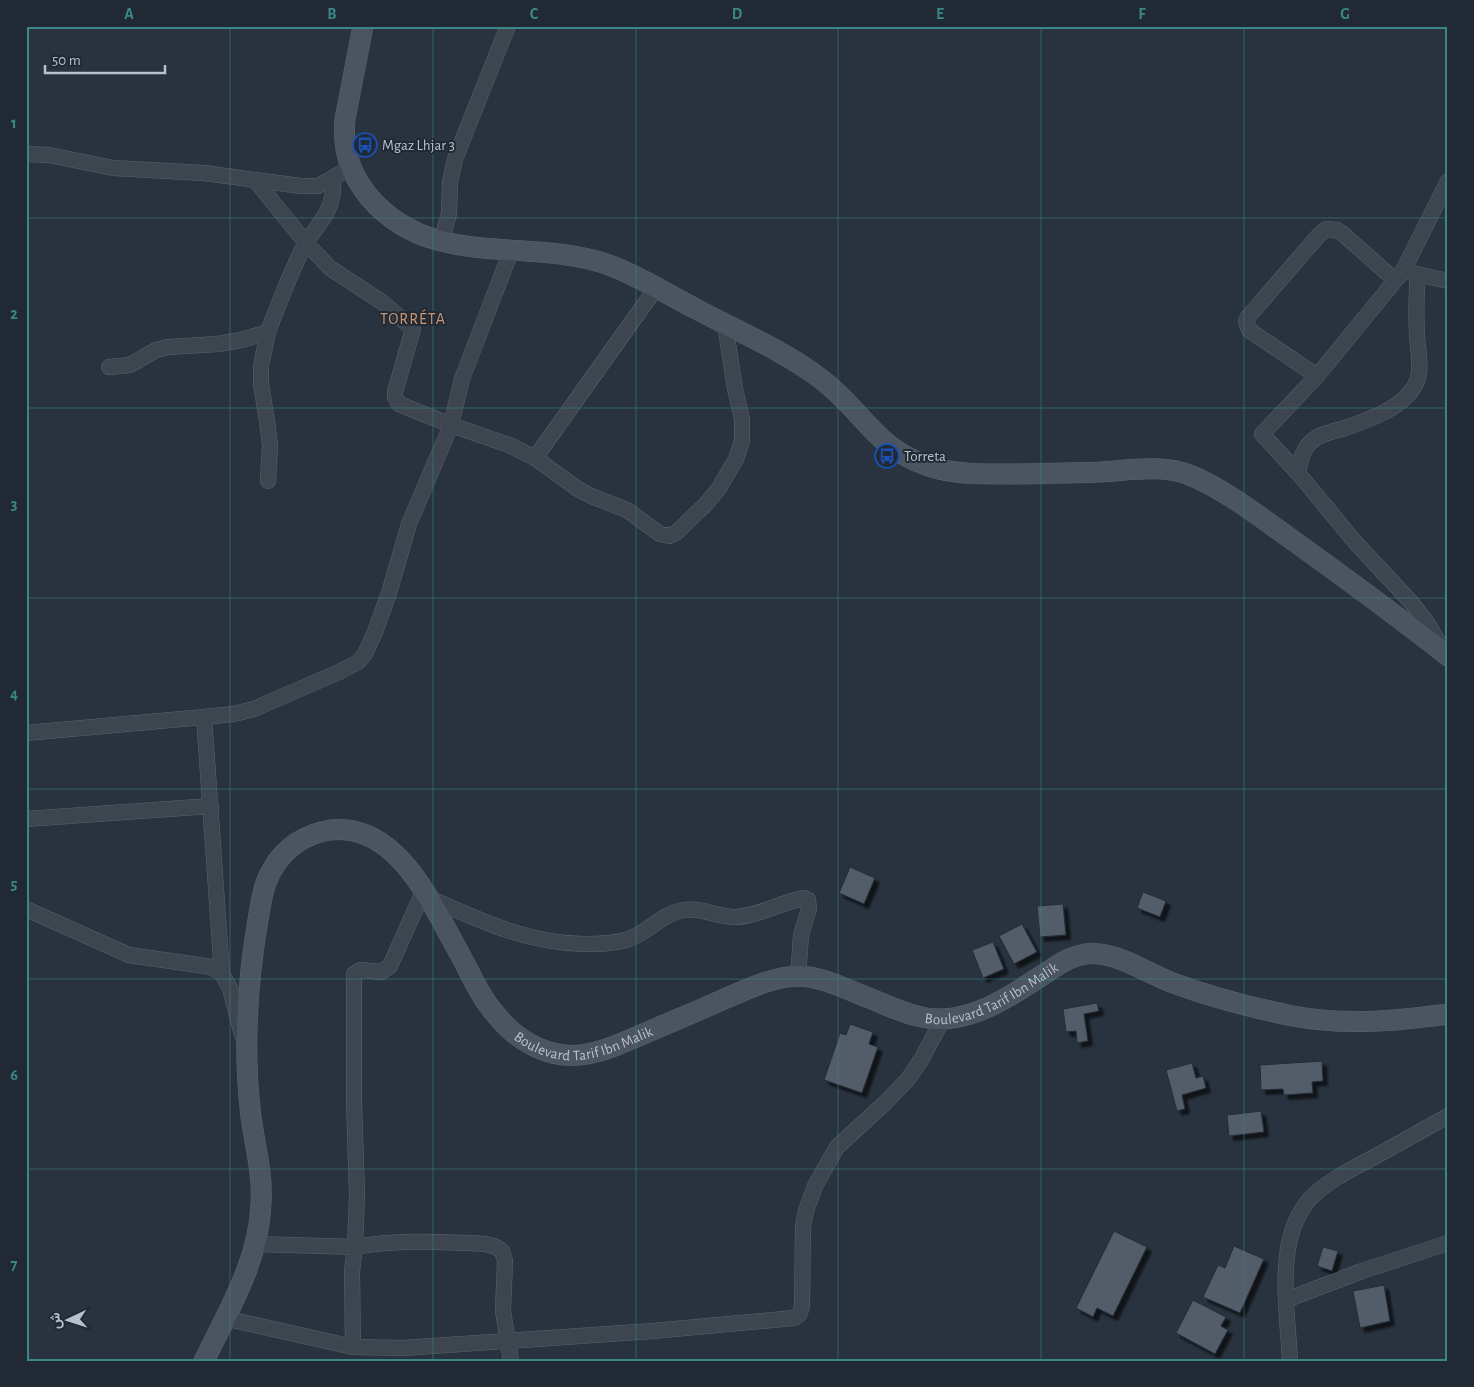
<svg xmlns="http://www.w3.org/2000/svg" width="1474" height="1387" viewBox="0 0 1474 1387" font-family="'Alegreya Sans',Vazirmatn,sans-serif">
<style>
.building{fill:#525c69;stroke:#232c36;filter:url(#shadow)}
.lines{fill:none;stroke-linecap:round;stroke-linejoin:round}
.street-casing{stroke:#5a636c;stroke-width:16}
.secondary-casing{stroke:#5a636c;stroke-width:21}
.street{stroke:#3d454f;stroke-width:15}
.secondary{stroke:#4b5461;stroke-width:20}
.grid{fill:none;stroke:#3a8885;stroke-width:1;stroke-opacity:0.55}
.labels{text-anchor:middle;stroke-width:4;stroke-linejoin:round;paint-order:stroke}
.poi-label{font-size:15px;fill:#b9c0c9;stroke:#212a34;text-anchor:start}
.street-label{font-size:15px;fill:#b9c0c9;stroke:#212a34}
.neighbourhood-label{font-size:16px;letter-spacing:1px;fill:#cb9773;stroke:#212a34}
.neatline{fill:none;stroke:#3a8885;stroke-width:2}
.grid-label{font-size:16px;text-anchor:middle;font-weight:bold;fill:#3a8885}
</style>
<defs>
<filter id="shadow"><feDropShadow dx="4.5" dy="4.5" stdDeviation="1" flood-color="#0009"/></filter>
</defs>
<rect width="100%" height="100%" fill="#29333f"/>
<g class="building">
<path d="M850 867 875 878 864 904 839 893Z"/>
<path d="M1143 892 1166 901 1160 917 1137 908Z"/>
<path d="M1063 904 1066 935 1040 937 1037 906Z"/>
<path d="M1022 924 1037 952 1014 964 999 936Z"/>
<path d="M993 942 1004 969 983 978 972 950Z"/>
<path d="M1097 1003 1099 1011 1084 1014 1088 1041 1077 1043 1076 1031 1066 1032 1063 1009Z"/>
<path d="M850 1024 873 1032 869 1044 878 1047 862 1093 824 1080 840 1033 846 1035Z"/>
<path d="M1322 1061 1323 1081 1312 1082 1313 1093 1284 1095 1283 1089 1261 1090 1260 1065Z"/>
<path d="M1192 1063 1196 1078 1203 1076 1206 1088 1182 1095 1185 1109 1177 1111 1166 1070Z"/>
<path d="M1261 1111 1264 1132 1229 1136 1227 1115Z"/>
<path d="M1114 1231 1147 1247 1113 1316 1097 1308 1093 1317 1076 1308Z"/>
<path d="M1234 1246 1264 1259 1240 1313 1203 1297 1218 1265 1225 1268Z"/>
<path d="M1323 1247 1338 1251 1332 1271 1317 1266Z"/>
<path d="M1384 1285 1390 1321 1360 1328 1353 1291Z"/>
<path d="M1193 1300 1226 1317 1221 1326 1228 1330 1215 1354 1176 1333Z"/>
</g>
<g class="lines">
<g class="street-casing">
<g id="street">
<path d="M26 154 49 155 113 168 204 173 301 186H318L333 178"/>
<path d="M441 242 449 214 450 182 455 159 508 26"/>
<path d="M511 251 462 379 451 425 509 445 535 458 656 288"/>
<path d="M1403 271 1448 181"/>
<path d="M268 332 261 366V384L267 421 270 445 268 481"/>
<path d="M109 367 130 365 156 350 168 347 218 344 241 340 268 332C278 306 288 279 300 254 313 225 336 216 333 178L350 167"/>
<path d="M1317 376 1249 330 1246 321 1248 317 1319 235 1326 229 1337 230 1343 234 1395 280"/>
<path d="M535 458 578 489 591 496 627 510 660 534 669 536 677 532 706 504 719 488 736 459 742 441V419L735 389 725 324"/>
<path d="M1298 473C1300 462 1302 450 1311 442 1319 434 1331 432 1342 429 1366 421 1406 408 1417 381 1422 368 1418 350 1417 336 1416 316 1416 296 1418 275"/>
<path d="M1441 647 1428 624 1411 602 1355 542 1298 473 1262 434 1317 376 1403 271 1448 281"/>
<path d="M204 717 234 714 254 709 339 672 358 662 365 654 375 632 389 593 409 524 451 425 399 404 395 397V392L413 329 382 302 330 268 306 243 255 180"/>
<path d="M26 733 204 717 222 974"/>
<path d="M26 819 211 806"/>
<path d="M424 890 390 966 381 972 361 970 354 974V1101L357 1195 355 1247C398 1239 443 1242 486 1244L496 1247 502 1251 505 1261 503 1311 511 1361"/>
<path d="M429 898C481 921 527 943 584 944 598 944 612 944 626 940 647 934 661 914 683 910 701 907 717 917 735 917 760 916 781 902 804 898L808 900 809 909 801 935 798 976"/>
<path d="M26 909 129 955 212 967 222 974 230 988 242 1035"/>
<path d="M255 1244 355 1247 352 1271 353 1347"/>
<path d="M1286 1300 1362 1271 1448 1243"/>
<path d="M224 1318 353 1347 403 1348 653 1331 794 1318 799 1315 802 1307 803 1226 806 1211 815 1186 837 1147 885 1103 908 1079 921 1060 943 1019"/>
<path d="M1290 1361C1288 1322 1281 1276 1290 1239 1293 1226 1300 1211 1308 1201 1327 1180 1354 1168 1378 1155 1401 1142 1425 1129 1448 1116"/>
</g>
</g>
<g class="secondary-casing">
<g id="secondary">
<path d="M363 26 345 119C342 149 350 175 370 198 433 271 528 236 609 265 639 276 667 294 696 309 736 330 786 352 821 379 867 414 876 453 939 469 960 474 982 474 1003 474 1036 474 1069 473 1101 472 1131 470 1164 464 1192 476 1227 491 1260 517 1291 539 1344 577 1397 616 1448 656"/>
<path id="s1" d="M204 1361C228 1311 259 1261 261 1204 263 1174 255 1146 251 1117 243 1051 247 984 258 920 261 903 263 885 272 870 284 848 305 834 330 830 395 822 430 900 456 947 469 970 479 996 497 1016 518 1042 552 1061 587 1054 608 1051 628 1040 648 1032 673 1021 698 1011 722 1000 745 990 774 976 799 976 824 977 846 989 869 998 884 1004 900 1012 917 1016 971 1031 1020 988 1063 962 1074 956 1086 952 1099 954 1125 957 1149 974 1173 983 1211 997 1253 1008 1293 1016 1345 1026 1396 1021 1448 1014"/>
</g>
</g>
<use href="#street" class="street"/>
<use href="#secondary" class="secondary"/>
</g>
<path class="grid" d="M230 26V1361M433 26V1361M636 26V1361M838 26V1361M1041 26V1361M1244 26V1361M26 218H1448M26 408H1448M26 598H1448M26 789H1448M26 979H1448M26 1169H1448"/>
<defs>
<g id="bus-ring" transform="scale(1.25)"><circle r="9.5" fill="#212a34" stroke="#1a4fb4" stroke-width="1.5"/><path d="M-5-6H5V4H4V6H2V4H-2V6H-4V4H-5ZM-3.5-4V0h7V-4ZM-3.5 1.2v1.5H-2V1.2ZM2 1.2v1.5H3.5V1.2Z" fill="#1a4fb4"/></g>
</defs>
<g fill-rule="evenodd">
<use href="#bus-ring" x="365" y="145"/>
<use href="#bus-ring" x="887" y="456"/>
</g>
<g class="labels">
<g class="poi-label">
<text x="382" y="150">Mgaz Lhjar 3</text>
<text x="904" y="461">Torreta</text>
</g>
<g class="street-label">
<text dy="5" stroke="none"><textPath href="#s1" startOffset="1378">Boulevard Tarif Ibn Malik</textPath></text>
<text dy="5" stroke="none"><textPath href="#s1" startOffset="942">Boulevard Tarif Ibn Malik</textPath></text>
</g>
<g class="neighbourhood-label">
<text x="413" y="324">TORRÉTA</text>
</g>
</g>
<rect width="1474" height="1387" fill="none" stroke="#212a34" stroke-width="55"/>
<g transform="translate(68 1320) rotate(266)" stroke="#212a34" stroke-width="4" paint-order="stroke">
<path d="M0-4L9 19L0 12L-9 19Z" fill="#b9c0c9"/>
<text y="-8" font-size="14" font-weight="bold" text-anchor="middle" fill="#b9c0c9">ش</text>
</g>
<path d="M45 65v8h120v-8" fill="none" stroke="#b9c0c9" stroke-width="2.5"/>
<text x="52" y="65" font-size="15" fill="#b9c0c9" stroke="#212a34" stroke-width="4" paint-order="stroke">50 m</text>
<rect x="28" y="28" width="1418" height="1332" class="neatline"/>
<g class="grid-label">
<text x="129" y="19">A</text>
<text x="332" y="19">B</text>
<text x="534" y="19">C</text>
<text x="737" y="19">D</text>
<text x="940" y="19">E</text>
<text x="1142" y="19">F</text>
<text x="1345" y="19">G</text>
<text x="14" y="128">1</text>
<text x="14" y="319">2</text>
<text x="14" y="509">3</text>
<text x="14" y="699">4</text>
<text x="14" y="889">5</text>
<text x="14" y="1080">6</text>
<text x="14" y="1270">7</text>
</g>
</svg>
